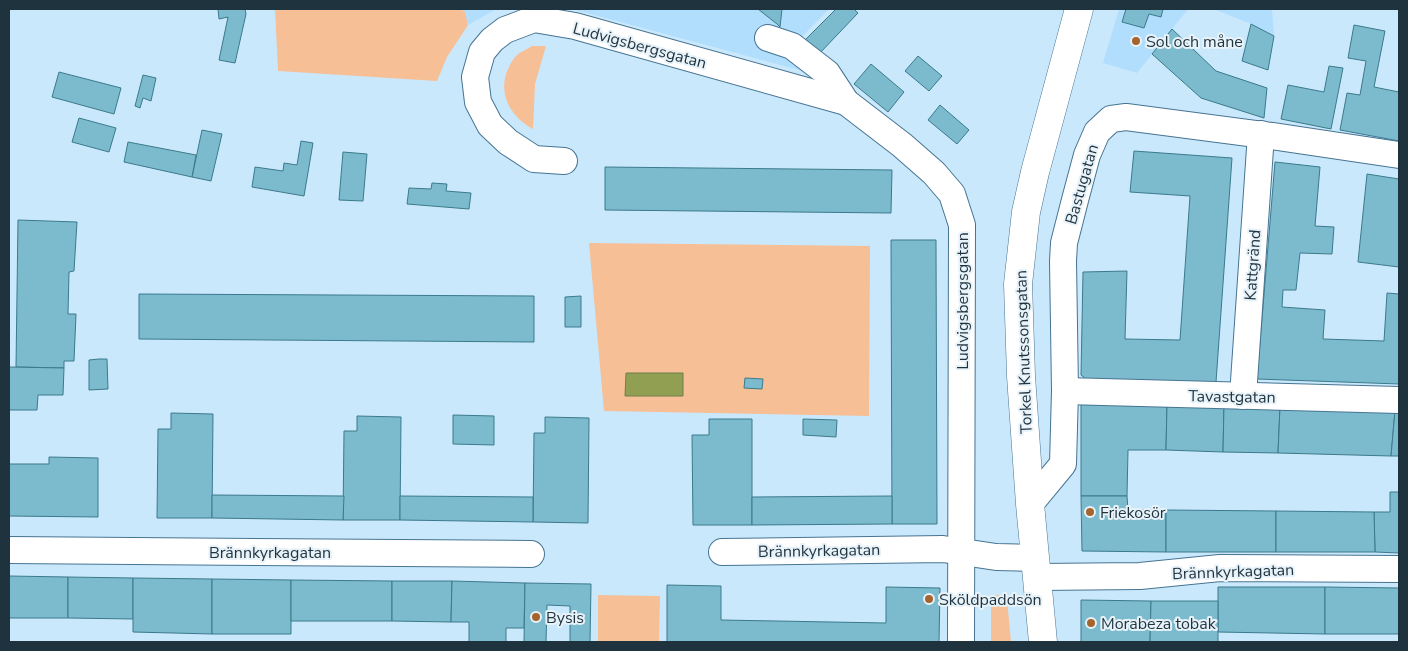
<svg xmlns="http://www.w3.org/2000/svg" width="1408" height="651" viewBox="0 0 1408 651" font-family="'Nunito Sans',sans-serif">
<style>
.built{fill:#b1defd}
.green{fill:#f6bf96}
.water{fill:#919f53;stroke:#6f7f4d}
.building{fill:#7cbbcd;stroke:#3b7a8b}
.lines{fill:none;stroke-linecap:round;stroke-linejoin:round}
.street-casing{stroke:#467492;stroke-width:28}
.secondary-casing{stroke:#467492;stroke-width:29}
.street{stroke:#fff;stroke-width:26}
.secondary{stroke:#fff;stroke-width:28}
.poi-dot{fill:#a5642e;stroke:#e8f2f9;stroke-width:2}
.labels{text-anchor:middle;stroke-width:4;stroke-linejoin:round;paint-order:stroke}
.poi-label{font-size:16px;fill:#1f333f;stroke:#e8f2f9;text-anchor:start}
.street-label{font-size:16px;fill:#1f333f;stroke:#e8f2f9}
</style>
<rect width="100%" height="100%" fill="#cae8fc"/>
<g class="built">
<path d="M460 9H496L468 25 465 12Z"/>
<path d="M572 9H829L794 45 803 71Z"/>
<path d="M1119 9H1188L1137 73 1103 63Z"/>
<path d="M1214 9H1272L1274 36 1251 24Z"/>
</g>
<g class="green">
<path d="M275 9H460L465 12 468 25 447 57 437 81 278 71Z"/>
<path d="M532 46H546L535 84 533 129C513 118 499 98 506 74 509 67 512 59 518 54 522 51 528 49 532 46Z"/>
<path d="M589 243 870 246 869 416 604 411Z"/>
<path d="M598 595 660 596 659 642H598Z"/>
<path d="M994 595H1003L1007 599 1011 642H991V598Z"/>
</g>
<path class="water" d="M626 373H683V396H625Z"/>
<g class="building">
<path d="M218 9H245L246 14 235 63 219 60 228 17 219 19Z"/>
<path d="M758 9H782L780 27 777 24Z"/>
<path d="M836 9H854L858 13 818 55 804 41Z"/>
<path d="M1126 9H1163L1161 17 1149 14 1144 28 1122 22Z"/>
<path d="M1251 24 1274 36 1268 70 1242 61Z"/>
<path d="M1354 25 1385 31 1374 87 1399 92V141L1340 130 1347 93 1360 95 1366 61 1348 58Z"/>
<path d="M1172 29 1216 71 1267 88 1264 118 1201 98 1152 54Z"/>
<path d="M918 56 942 76 929 91 905 71Z"/>
<path d="M871 64 904 92 888 112 854 84Z"/>
<path d="M1329 66 1343 68 1331 129 1281 119 1288 85 1324 92Z"/>
<path d="M59 72 121 88 114 114 52 97Z"/>
<path d="M143 75 156 78 151 101 143 98 140 108 135 106Z"/>
<path d="M940 105 969 130 957 144 928 120Z"/>
<path d="M79 118 116 128 109 152 72 142Z"/>
<path d="M202 130 222 134 211 181 192 177Z"/>
<path d="M301 141 313 143 304 196 252 187 255 167 283 171 284 163 297 165Z"/>
<path d="M128 142 196 155 192 177 124 162Z"/>
<path d="M1134 151 1232 158 1216 382 1087 380 1081 375 1083 272 1127 271 1125 339 1180 340 1190 196 1130 192Z"/>
<path d="M343 152 367 154 363 201 339 200Z"/>
<path d="M1275 162 1320 167 1315 226 1334 227 1332 254 1300 253 1296 290H1283L1282 307 1325 310 1323 339 1384 341 1387 293 1399 294V384L1257 379Z"/>
<path d="M605 167 892 170 891 213 605 210Z"/>
<path d="M1367 174 1399 179V267L1358 262Z"/>
<path d="M432 183 447 184 446 191 471 193 469 209 407 204 409 188 431 189Z"/>
<path d="M18 220 77 222 74 271 69 272 68 314H76L74 361H64V368L16 367Z"/>
<path d="M891 240H936L937 524H892Z"/>
<path d="M139 294 534 296V342L139 339Z"/>
<path d="M581 296V327H565V297Z"/>
<path d="M99 359H107L108 389 89 390V360Z"/>
<path d="M9 367 64 368 63 395H38L37 410H9Z"/>
<path d="M745 378 763 379 762 389 744 388Z"/>
<path d="M1081 401 1167 404 1166 450H1128L1127 496H1081Z"/>
<path d="M1167 404 1224 405 1223 452 1166 450Z"/>
<path d="M1224 405 1280 407 1278 453 1223 452Z"/>
<path d="M1280 407 1395 411 1391 456 1278 453Z"/>
<path d="M1395 411H1399V456H1391Z"/>
<path d="M171 413 213 414 212 518H157L158 429H171Z"/>
<path d="M453 415 494 416V445L453 444Z"/>
<path d="M357 416 401 417 400 520H343L344 431H357Z"/>
<path d="M545 417 589 418 588 523 533 522 534 433H545Z"/>
<path d="M709 419H752V525H693L692 435H709Z"/>
<path d="M803 419 837 420 836 437 803 435Z"/>
<path d="M49 457 98 458V517L9 516V464H49Z"/>
<path d="M1390 492H1399V553L1375 552 1374 512H1390Z"/>
<path d="M212 495 344 496 343 520 212 518Z"/>
<path d="M400 496 533 497V522L400 520Z"/>
<path d="M892 496V524L752 525V497Z"/>
<path d="M1081 496H1127L1128 510H1166V552L1082 551Z"/>
<path d="M1166 510 1276 511V552H1166Z"/>
<path d="M1276 511 1374 512 1375 552H1276Z"/>
<path d="M9 576 68 577V618H9Z"/>
<path d="M68 577 133 578V619L68 618Z"/>
<path d="M133 578 212 579V634L133 632Z"/>
<path d="M212 579 291 580V634H212Z"/>
<path d="M291 580 392 581V621H291Z"/>
<path d="M392 581H452L451 622 392 621Z"/>
<path d="M452 581 525 583 524 628H506V642H469V622H451Z"/>
<path d="M525 583 591 584 590 642H570V606L547 605 546 642H524Z"/>
<path d="M667 585 721 586V620L886 623V587L940 588 939 642H667Z"/>
<path d="M1218 587H1325V634L1218 632Z"/>
<path d="M1325 587 1399 588V634H1325Z"/>
<path d="M1081 600 1151 601 1150 642H1081Z"/>
<path d="M1151 601H1218V642H1150Z"/>
</g>
<g class="lines">
<g class="street-casing">
<g id="street">
<path d="M768 38 792 46 827 73 846 102"/>
<path d="M564 161 534 159 508 142 490 125 478 102 475 77 482 52 492 40 505 30 534 19 575 26 846 102 902 145 934 173 952 194 962 225 961 642"/>
<path d="M1065 391 1399 400"/>
<path d="M1243 396 1261 134"/>
<path d="M1030 504 1063 464 1065 391 1063 261 1064 243 1075 200 1087 155 1097 132 1111 119 1126 117 1272 136 1399 155"/>
<path d="M9 550 531 554"/>
<path d="M722 552 943 549 996 557 1035 558"/>
<path d="M1038 577 1140 576 1220 568 1399 569"/>
</g>
</g>
<g class="secondary-casing">
<path id="secondary" d="M1043 642 1030 504 1021 376 1018 284 1026 212 1035 172 1079 9"/>
</g>
<use href="#street" class="street"/>
<use href="#secondary" class="secondary"/>
</g>
<g class="poi-dot">
<circle cx="1136" cy="41" r="5"/>
<circle cx="1090" cy="512" r="5"/>
<circle cx="929" cy="599" r="5"/>
<circle cx="536" cy="617" r="5"/>
<circle cx="1091" cy="623" r="5"/>
</g>
<g class="labels">
<g class="poi-label">
<text x="1146" y="47">Sol och måne</text>
<text x="1100" y="518">Friekosör</text>
<text x="939" y="605">Sköldpaddsön</text>
<text x="546" y="623">Bysis</text>
<text x="1101" y="629">Morabeza tobak</text>
</g>
<g class="street-label">
<text transform="translate(640 45) rotate(15)" y="6">Ludvigsbergsgatan</text>
<text transform="translate(1081 184) rotate(-74)" y="6">Bastugatan</text>
<text transform="translate(1252 265) rotate(-86)" y="6">Kattgränd</text>
<text transform="translate(962 301) rotate(-90)" y="6">Ludvigsbergsgatan</text>
<text transform="translate(1023 352) rotate(-92)" y="6">Torkel Knutssonsgatan</text>
<text transform="translate(1232 396) rotate(1)" y="6">Tavastgatan</text>
<text transform="translate(819 550) rotate(-1)" y="6">Brännkyrkagatan</text>
<text x="270" y="558">Brännkyrkagatan</text>
<text transform="translate(1233 571) rotate(-2)" y="6">Brännkyrkagatan</text>
</g>
</g>
<rect width="1408" height="651" fill="none" stroke="#1f333f" stroke-width="20"/>
</svg>
